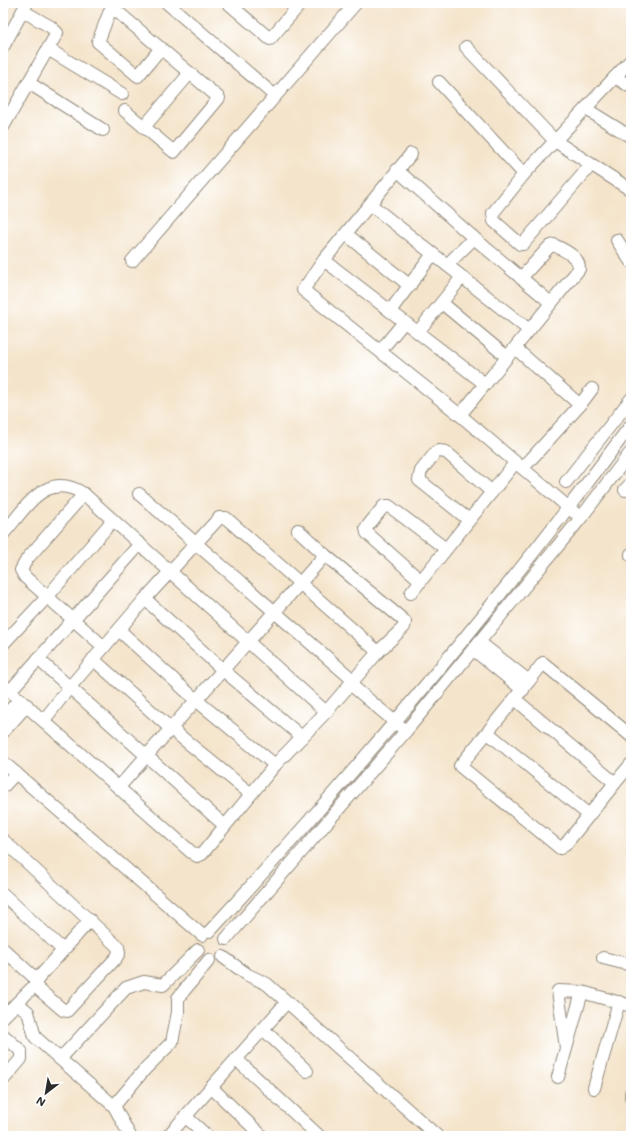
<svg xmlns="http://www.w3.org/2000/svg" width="634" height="1139" viewBox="0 0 634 1139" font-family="Mali,sans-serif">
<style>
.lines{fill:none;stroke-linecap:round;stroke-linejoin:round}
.minor-casing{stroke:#90887b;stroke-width:14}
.minor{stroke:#fff;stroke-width:12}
</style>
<rect width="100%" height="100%" fill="#fff"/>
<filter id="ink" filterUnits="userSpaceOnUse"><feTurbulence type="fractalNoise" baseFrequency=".025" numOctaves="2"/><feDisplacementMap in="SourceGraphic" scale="8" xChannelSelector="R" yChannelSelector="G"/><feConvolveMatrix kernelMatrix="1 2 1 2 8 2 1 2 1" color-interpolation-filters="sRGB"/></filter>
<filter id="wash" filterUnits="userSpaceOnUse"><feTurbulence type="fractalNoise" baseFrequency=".012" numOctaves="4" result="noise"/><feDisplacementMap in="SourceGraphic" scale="16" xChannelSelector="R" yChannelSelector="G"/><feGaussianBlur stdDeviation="0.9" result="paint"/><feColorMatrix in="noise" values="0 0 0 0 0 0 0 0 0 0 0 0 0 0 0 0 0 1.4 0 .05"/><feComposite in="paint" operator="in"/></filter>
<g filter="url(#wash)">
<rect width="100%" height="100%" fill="#f4e4cb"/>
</g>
<g filter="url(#ink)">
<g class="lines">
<g class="minor-casing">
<g id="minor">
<path d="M113 3 98 42 138 76 161 48"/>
<path d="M167 3 275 96"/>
<path d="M228 3 270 39 301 3"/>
<path d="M112 7 219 98 174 152 125 111"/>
<path d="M3 47 27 3"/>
<path d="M466 47 555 141 631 190"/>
<path d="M48 49 122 94"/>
<path d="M615 77 631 87"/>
<path d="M439 82 524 174"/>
<path d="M29 83 103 130"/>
<path d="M586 109 631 137"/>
<path d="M3 127 57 33 51 27 23 11"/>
<path d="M144 127 190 73"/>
<path d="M411 154 324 260 303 290 460 415 575 513"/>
<path d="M591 165 523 244H520L494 221 493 213 524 174 631 60"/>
<path d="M397 170 474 238 551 303"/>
<path d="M371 205 529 330"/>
<path d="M346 234 410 286"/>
<path d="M617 240 631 262"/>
<path d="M324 260 485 384"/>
<path d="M132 261 356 3"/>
<path d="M447 265 474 238"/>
<path d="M442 303 507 357"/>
<path d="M390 311 433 254"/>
<path d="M418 332 462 277"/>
<path d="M515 348 580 405"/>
<path d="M381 350 404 322"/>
<path d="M460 415 579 269C580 257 564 250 554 245L549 247 521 278"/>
<path d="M523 468 580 405 592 389"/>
<path d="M566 482 631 399"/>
<path d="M625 490 631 483"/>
<path d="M84 494 27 559 21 570 25 577 104 647"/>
<path d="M139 494 353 680"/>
<path d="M469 520 419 480 421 471 436 452 439 451 446 452 492 492"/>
<path d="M3 534C26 508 46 469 84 494L326 712"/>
<path d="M631 555V554"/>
<path d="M421 581 367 533 366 528 384 506H389L446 549"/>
<path d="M411 593 515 463"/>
<path d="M145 599 223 670 302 737"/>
<path d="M119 630 196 700 275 765"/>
<path d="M479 642 529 681 460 766 560 848 565 845 615 783 516 700"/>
<path d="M3 644 48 596 113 520"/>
<path d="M474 650 523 690"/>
<path d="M38 659 224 825"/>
<path d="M93 659 170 728 251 794"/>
<path d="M529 681 543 663 631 736"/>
<path d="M350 684 401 727"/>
<path d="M3 685 191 852 197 856 202 854 275 765 326 712 378 652 404 627 405 622 401 618 325 555 298 530"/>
<path d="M10 691 140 544"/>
<path d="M3 718 20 699"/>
<path d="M44 720 69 688 145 599 219 518H226L378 652"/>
<path d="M3 732 27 705"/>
<path d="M488 733 589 815"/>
<path d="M3 762 202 935"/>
<path d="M615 783 631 764"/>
<path d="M3 787 16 773"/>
<path d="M119 787 325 555"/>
<path d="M3 840 118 947 119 953 116 958 67 1011 63 1010 37 988 35 982 90 920"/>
<path d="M3 894 63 950"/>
<path d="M210 931C359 769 500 601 631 425"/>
<path d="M226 939 406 731 580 519 631 452"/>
<path d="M3 949 37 980"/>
<path d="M223 957 248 975 267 984 437 1136"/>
<path d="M603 958 631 965"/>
<path d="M17 1003 28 1012 35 1037 60 1059"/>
<path d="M3 1017 35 985"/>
<path d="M264 1030 307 1071"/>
<path d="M3 1035 21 1051V1059L3 1080"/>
<path d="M566 1048 558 991 582 992 631 1006"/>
<path d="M236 1059 319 1136"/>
<path d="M558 1077 582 992"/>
<path d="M211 1087 262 1136"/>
<path d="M594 1088 619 1002"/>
<path d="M631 1093V1097"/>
<path d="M114 1106 60 1059 126 988 144 982 163 985 198 950"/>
<path d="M185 1116 207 1136"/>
<path d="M130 1136 114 1106 145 1069 172 1042 178 1012V998L209 960"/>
<path d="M168 1136 287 1002"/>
</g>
</g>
<use href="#minor" class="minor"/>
</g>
</g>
<rect width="634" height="1139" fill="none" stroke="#fff" stroke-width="16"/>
<g transform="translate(46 1093) rotate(211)" stroke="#ffffff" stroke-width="3" paint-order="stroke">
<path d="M0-3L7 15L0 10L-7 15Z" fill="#2b2b2b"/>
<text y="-6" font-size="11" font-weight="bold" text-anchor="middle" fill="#2b2b2b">N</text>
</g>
</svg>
